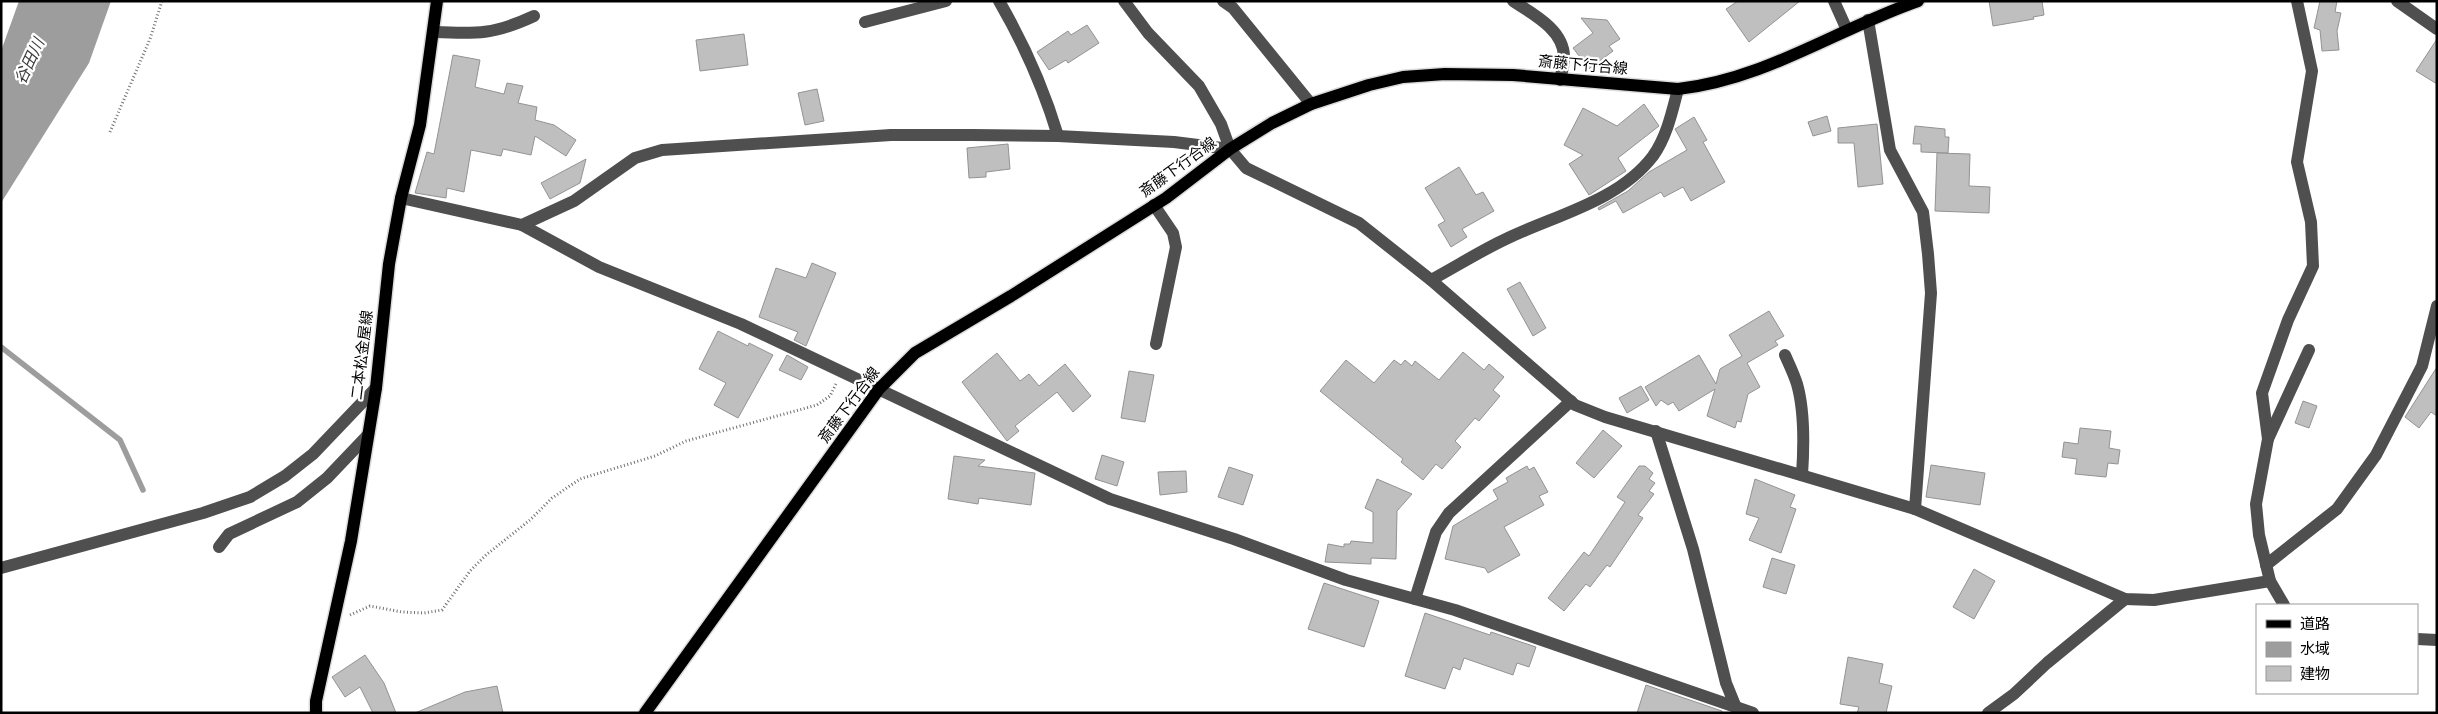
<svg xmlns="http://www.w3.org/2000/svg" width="2438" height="714" viewBox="0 0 2438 714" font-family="'Work Sans','Noto Sans JP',sans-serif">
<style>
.water{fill:#9d9d9d}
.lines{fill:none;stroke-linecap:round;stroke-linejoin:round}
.stream{stroke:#9d9d9d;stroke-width:5.5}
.building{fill:#bfbfbf;stroke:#939393}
.major-casing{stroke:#dbdbdb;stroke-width:15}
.path{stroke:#717171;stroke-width:3;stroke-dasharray:1 2.5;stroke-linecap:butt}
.minor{stroke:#4f4f4f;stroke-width:12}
.major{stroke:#000;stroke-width:12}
.labels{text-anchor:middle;stroke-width:4.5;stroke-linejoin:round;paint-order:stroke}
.street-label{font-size:15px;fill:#000;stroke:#fff}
.water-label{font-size:16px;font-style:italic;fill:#3e3e3e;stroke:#fff}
</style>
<rect width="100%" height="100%" fill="#fff"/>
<path class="water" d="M19 1H111L89 63 1 203V51Z"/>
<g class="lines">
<path class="stream" d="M1 347 120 440 143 490"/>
</g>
<g class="building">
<path d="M1738 1H1800L1749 42 1726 9Z"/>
<path d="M1989 1H2042L2044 15 2033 17 2034 19 1993 26Z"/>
<path d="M2320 1H2337L2335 12 2341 13 2337 31 2339 50 2322 51 2320 30 2314 28Z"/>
<path d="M1581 18 1607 20 1620 39 1609 46 1613 51 1589 69 1573 48 1593 33Z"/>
<path d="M1087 25 1099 43 1068 63 1066 60 1049 70 1037 52 1068 31 1071 35Z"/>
<path d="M744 34 748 65 700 71 696 40Z"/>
<path d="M2437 39V84L2416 71Z"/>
<path d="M453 55 480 60 475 87 504 94 507 83 523 86 518 103 537 107 535 120 554 125 576 140 566 156 535 136 531 155 503 149 501 156 471 150 464 192 447 188 446 198 415 193 427 152 434 154Z"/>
<path d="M817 89 824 121 805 125 798 93Z"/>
<path d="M1644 104 1659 126 1618 158 1626 171 1589 195 1569 164 1583 155 1564 145 1583 108 1617 126Z"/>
<path d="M1827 116 1831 131 1813 136 1808 122Z"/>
<path d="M1694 117 1707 140 1703 142 1725 182 1691 201 1683 187 1664 197 1661 192 1623 213 1616 201 1599 210 1598 208 1628 191 1649 172 1687 150 1675 129Z"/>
<path d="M1877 124 1883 184 1858 187 1854 143H1838V128Z"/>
<path d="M1915 126 1945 129V137H1949L1948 153 1921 152V144H1913Z"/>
<path d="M1008 144 1010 169 986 172V177L969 178 967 148Z"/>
<path d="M1937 153 1970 154 1969 186 1990 187 1989 213 1935 211Z"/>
<path d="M586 159 580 183 550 199 541 183Z"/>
<path d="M1459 167 1476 195 1483 192 1494 211 1462 229 1467 237 1451 247 1438 225 1445 221 1425 188Z"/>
<path d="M812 263 836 273 806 346 794 340 798 332 759 317 776 268 806 278Z"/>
<path d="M1520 282 1546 328 1533 336 1507 289Z"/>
<path d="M1769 311 1784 336 1775 341 1778 345 1747 363 1760 387 1748 394 1741 422 1737 421 1735 428 1707 416 1715 389 1679 411 1673 402 1668 405 1661 400 1656 406 1645 387 1699 355 1716 384 1720 369 1742 356 1729 335Z"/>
<path d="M718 331 748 346 749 343 773 355 738 418 714 405 726 383 699 369Z"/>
<path d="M1463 352 1484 370 1489 364 1504 377 1493 390 1500 396 1479 421 1475 418 1455 441 1461 447 1442 469 1436 464 1423 480 1401 462 1403 459 1320 391 1346 360 1374 383 1394 360 1401 365 1405 360 1412 366 1415 361 1439 380Z"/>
<path d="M997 353 1020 381 1029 374 1039 386 1065 364 1091 396 1073 412 1057 392 1015 426 1019 431 1007 441 962 382Z"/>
<path d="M787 355 808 367 801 380 779 370Z"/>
<path d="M2437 367V416L2431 412 2419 428 2405 417Z"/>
<path d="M1129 371 1154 375 1145 422 1121 418Z"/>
<path d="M1641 386 1649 400 1627 413 1619 398Z"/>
<path d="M2303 401 2317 406 2309 428 2295 423Z"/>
<path d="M2080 428 2111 431 2109 448 2120 450 2118 464 2108 463 2106 477 2075 474 2077 459 2062 457 2064 442 2078 444Z"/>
<path d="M1603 430 1622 446 1594 478 1576 463Z"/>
<path d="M1102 455 1124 462 1117 486 1095 479Z"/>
<path d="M954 456 985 460 978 466 1035 473 1031 505 979 498 978 504 948 499Z"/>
<path d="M1931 465 1985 473 1980 505 1926 497Z"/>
<path d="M1527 466 1529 470 1534 467 1548 492 1539 496 1544 505 1504 527 1520 555 1488 573 1485 568 1445 559 1453 526 1498 499 1493 490 1508 482 1506 478Z"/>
<path d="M1639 466H1645L1653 473 1649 479 1655 483 1649 491 1654 494 1638 515 1643 518 1610 567 1607 565 1590 587 1586 584 1564 611 1548 598 1584 552 1589 556 1625 502 1617 497Z"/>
<path d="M1229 467 1253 475 1243 505 1218 497Z"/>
<path d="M1186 471 1187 492 1160 495 1158 472Z"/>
<path d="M1377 479 1412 494 1397 511 1396 559 1371 558V564L1325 562 1328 544 1344 547V544H1350L1351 541 1373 543V512L1365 508Z"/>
<path d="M1755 479 1795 495 1790 507 1796 509 1781 553 1749 540 1759 518 1746 514Z"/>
<path d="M1772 558 1795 565 1786 594 1763 587Z"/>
<path d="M1974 569 1995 581 1974 619 1953 607Z"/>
<path d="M1324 583 1379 601 1364 647 1308 629Z"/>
<path d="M1425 613 1490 635 1491 632 1536 647 1529 667 1517 663 1513 675 1464 658 1460 670 1453 667 1445 689 1405 676Z"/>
<path d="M365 655 384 683 396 713H373L360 687 345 697 332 677Z"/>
<path d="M1848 657 1883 664 1879 683 1892 686 1886 713H1857L1859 707 1840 704Z"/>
<path d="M1646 685 1722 711V713H1637Z"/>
<path d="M497 686 503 713H415L465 692Z"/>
</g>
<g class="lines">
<g class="major-casing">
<g id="major">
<path d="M316 713V701L351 541 376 388 389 264 401 198 420 125 437 1"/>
<path d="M645 713 879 389 915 353 1011 296 1166 198 1230 149 1272 123 1311 104 1369 85 1403 77 1445 74 1513 75 1678 89C1764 80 1837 29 1918 1"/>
</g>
</g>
<g class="path">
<path d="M110 132 150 39 162 1"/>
<path d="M350 615 370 606 402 612 424 613 442 610 470 571 486 555 530 520 552 498 580 479 655 456 686 441 817 405 830 396 836 384"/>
</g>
<g class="minor">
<path d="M999 1C1024 44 1044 89 1058 136"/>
<path d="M1124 1 1148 33 1199 86 1221 124 1230 149 1246 168 1359 223 1431 280 1575 405 1605 417 1915 509 2125 599 2154 600 2270 581"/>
<path d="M1223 1 1233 8 1311 104"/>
<path d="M1513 1C1533 14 1564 30 1564 57 1565 64 1561 73 1560 80"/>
<path d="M1834 1 1847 30"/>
<path d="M2397 1 2437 29"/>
<path d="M1868 20 1890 150 1923 212 1928 254 1931 293 1915 509"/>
<path d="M865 22 946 1"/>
<path d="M433 32C477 34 493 35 534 16"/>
<path d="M401 198 522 225 574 201 635 158 662 150 891 135H972L1058 136 1174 142 1230 149"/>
<path d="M1154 205 1173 233 1176 247 1156 344"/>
<path d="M522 225 599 267 741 324 1110 499 1234 539 1346 580 1455 610 1753 713"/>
<path d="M1431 280C1457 266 1482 250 1508 238 1556 215 1619 201 1653 156 1667 136 1672 112 1678 89"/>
<path d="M1785 355C1789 364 1794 374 1797 384 1805 412 1804 446 1802 475"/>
<path d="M1656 431 1693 549 1726 683 1737 710"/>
<path d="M2268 439 2309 350"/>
<path d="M219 547 229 534 297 502 327 478 368 435"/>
<path d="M2266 565 2337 509 2376 455 2422 366 2437 306"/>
<path d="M1 568 203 513 250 497 285 476 313 454 376 388"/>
<path d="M1415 599 1436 532 1449 513 1571 401"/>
<path d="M2284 605 2270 581 2259 535 2256 504 2268 439 2262 393 2288 320 2313 266 2311 222 2297 162 2312 71 2297 1"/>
<path d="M2417 639 2437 640"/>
<path d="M1988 713 2014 694 2047 663 2125 599"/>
</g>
<use href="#major" class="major"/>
</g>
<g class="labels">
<g class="street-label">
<text transform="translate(1583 65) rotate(5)" y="5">斎藤下行合線</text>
<text transform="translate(1178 167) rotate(-36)" y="5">斎藤下行合線</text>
<text transform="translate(362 355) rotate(-83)" y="5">二本松金屋線</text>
<text transform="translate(849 405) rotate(-53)" y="5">斎藤下行合線</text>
</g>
<g class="water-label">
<text transform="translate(29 61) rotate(-65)" y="6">谷田川</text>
</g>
</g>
<rect width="2438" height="714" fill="none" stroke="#000000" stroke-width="5"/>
<rect x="2256" y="604" width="162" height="90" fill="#ffffff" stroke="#999999"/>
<rect x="2266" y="620" width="25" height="8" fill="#000000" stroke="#999999"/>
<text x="2300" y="629" font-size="15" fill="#000000">道路</text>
<rect x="2266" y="642" width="25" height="15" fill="#9d9d9d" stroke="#999999"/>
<text x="2300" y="654" font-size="15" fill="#000000">水域</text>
<rect x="2266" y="666" width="25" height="15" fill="#bfbfbf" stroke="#999999"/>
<text x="2300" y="679" font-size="15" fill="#000000">建物</text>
</svg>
